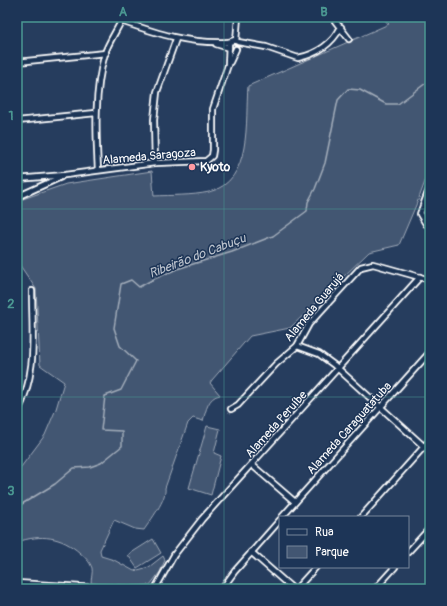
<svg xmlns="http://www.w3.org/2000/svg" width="447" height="606" viewBox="0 0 447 606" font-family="Pangolin,sans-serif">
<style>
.green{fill:#425672;stroke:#a0aab8}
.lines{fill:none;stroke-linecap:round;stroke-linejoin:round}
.stream{stroke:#a4aebb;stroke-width:1.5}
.street-casing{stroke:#fff;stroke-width:8}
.street{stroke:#1d3557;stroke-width:4.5}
.grid{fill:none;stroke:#4b9892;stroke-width:1;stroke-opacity:0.55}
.poi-dot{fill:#ff9aa2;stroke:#1d3557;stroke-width:1.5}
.labels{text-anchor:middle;stroke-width:3;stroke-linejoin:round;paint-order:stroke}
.street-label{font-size:12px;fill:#fff;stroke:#1d3557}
.poi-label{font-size:12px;font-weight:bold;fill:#fff;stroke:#1d3557;text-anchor:start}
.water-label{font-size:13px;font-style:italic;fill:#bbc2cc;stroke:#1d3557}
.neatline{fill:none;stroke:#4b9892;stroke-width:1.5}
.grid-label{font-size:13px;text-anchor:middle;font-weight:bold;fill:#4b9892}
</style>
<rect width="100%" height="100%" fill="#263d5e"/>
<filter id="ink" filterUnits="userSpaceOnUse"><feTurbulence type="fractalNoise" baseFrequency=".025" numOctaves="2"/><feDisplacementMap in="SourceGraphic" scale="8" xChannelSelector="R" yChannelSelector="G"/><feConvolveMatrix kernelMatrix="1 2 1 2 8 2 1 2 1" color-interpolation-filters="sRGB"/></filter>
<g filter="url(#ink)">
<g class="green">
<path d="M381 17H430V168L419 198 399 245 369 252 290 328 250 336 212 380 210 383 220 395C208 397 206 410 203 421L193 418 188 423 165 488C167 499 150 521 144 530L135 529 114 520 100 550 101 556 114 560 134 571 149 567 163 556 165 560 160 572 150 585 133 586 91 583C91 578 93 572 92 568 90 562 85 557 80 553 61 536 41 534 17 542V468L21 467 45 435 56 409 64 382 40 365 36 289 17 261V201L66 184 152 171 154 196C171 195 191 196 209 192 253 181 245 121 248 86L389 24Z"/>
<path d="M207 426 220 429 214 453 221 456 211 495 189 488Z"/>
<path d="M153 539 161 553 137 568 128 555Z"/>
</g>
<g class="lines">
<path class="stream" d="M17 507 55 484 74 468 90 467 101 463 122 446V431L101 430 105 396 121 390 136 361 120 346 114 328 121 284 131 280 139 287 152 280 177 269 232 252 273 236 307 211 308 202 315 189 325 163 338 100 348 89 360 90 386 104H398L430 80"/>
<g class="street-casing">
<g id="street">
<path d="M332 17 349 39"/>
<path d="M121 21C159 34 189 44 229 42"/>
<path d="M236 41 238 17"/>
<path d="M216 44 229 48"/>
<path d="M17 62 106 53"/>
<path d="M230 62 236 49"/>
<path d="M17 121 96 113"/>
<path d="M155 163 154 120 157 92 176 39"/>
<path d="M98 170C96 132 94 91 105 53 109 41 118 29 123 17"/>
<path d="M17 179 65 175 155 163 206 161 212 156 213 150V109L228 65 229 42 235 40 238 42 266 47 298 58C317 54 332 44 341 27"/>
<path d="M430 187 420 214 426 224 430 226"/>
<path d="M17 197 61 177"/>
<path d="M297 346 319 354 334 365 430 452"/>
<path d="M231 409 238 405 276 364 297 346 309 324 361 267 373 264 430 280"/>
<path d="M17 413C38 373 32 334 32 291"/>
<path d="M252 465 295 502"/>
<path d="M282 517 430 352"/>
<path d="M361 517 430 440"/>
<path d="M251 552 293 589"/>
<path d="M408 552 430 528"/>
<path d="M17 583 113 589"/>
<path d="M155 589 174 555 202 519 420 277"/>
<path d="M222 589 235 571 280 520"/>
<path d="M296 589 316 567"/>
<path d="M375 589 395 567"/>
</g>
</g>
<use href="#street" class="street"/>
</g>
</g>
<path class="grid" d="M224 17V589M17 209H430M17 397H430"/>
<circle class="poi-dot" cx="192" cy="167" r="4"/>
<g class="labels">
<g class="street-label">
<text transform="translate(149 156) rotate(-5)" y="4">Alameda Saragoza</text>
<text transform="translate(314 307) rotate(-50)" y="4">Alameda Guarujá</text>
<text transform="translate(276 424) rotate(-48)" y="4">Alameda Peruíbe</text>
<text transform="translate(349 428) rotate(-48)" y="4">Alameda Caraguatatuba</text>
</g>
<g class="poi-label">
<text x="200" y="171">Kyoto</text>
</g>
<g class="water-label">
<text transform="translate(197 255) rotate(-21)" y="5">Ribeirão do Cabuçu</text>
</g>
</g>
<rect width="447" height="606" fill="none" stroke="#1d3557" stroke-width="44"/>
<rect x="279" y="516" width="130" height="52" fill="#1d3557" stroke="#77869a"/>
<rect x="287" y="529" width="20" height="6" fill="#1d3557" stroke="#77869a"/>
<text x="315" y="536" font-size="12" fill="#ffffff">Rua</text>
<rect x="287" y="546" width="20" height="12" fill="#425672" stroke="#77869a"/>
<text x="315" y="556" font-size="12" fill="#ffffff">Parque</text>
<rect x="22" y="22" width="403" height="562" class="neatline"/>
<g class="grid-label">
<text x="123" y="16">A</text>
<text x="324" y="16">B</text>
<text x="11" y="120">1</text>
<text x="11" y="308">2</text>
<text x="11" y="495">3</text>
</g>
</svg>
